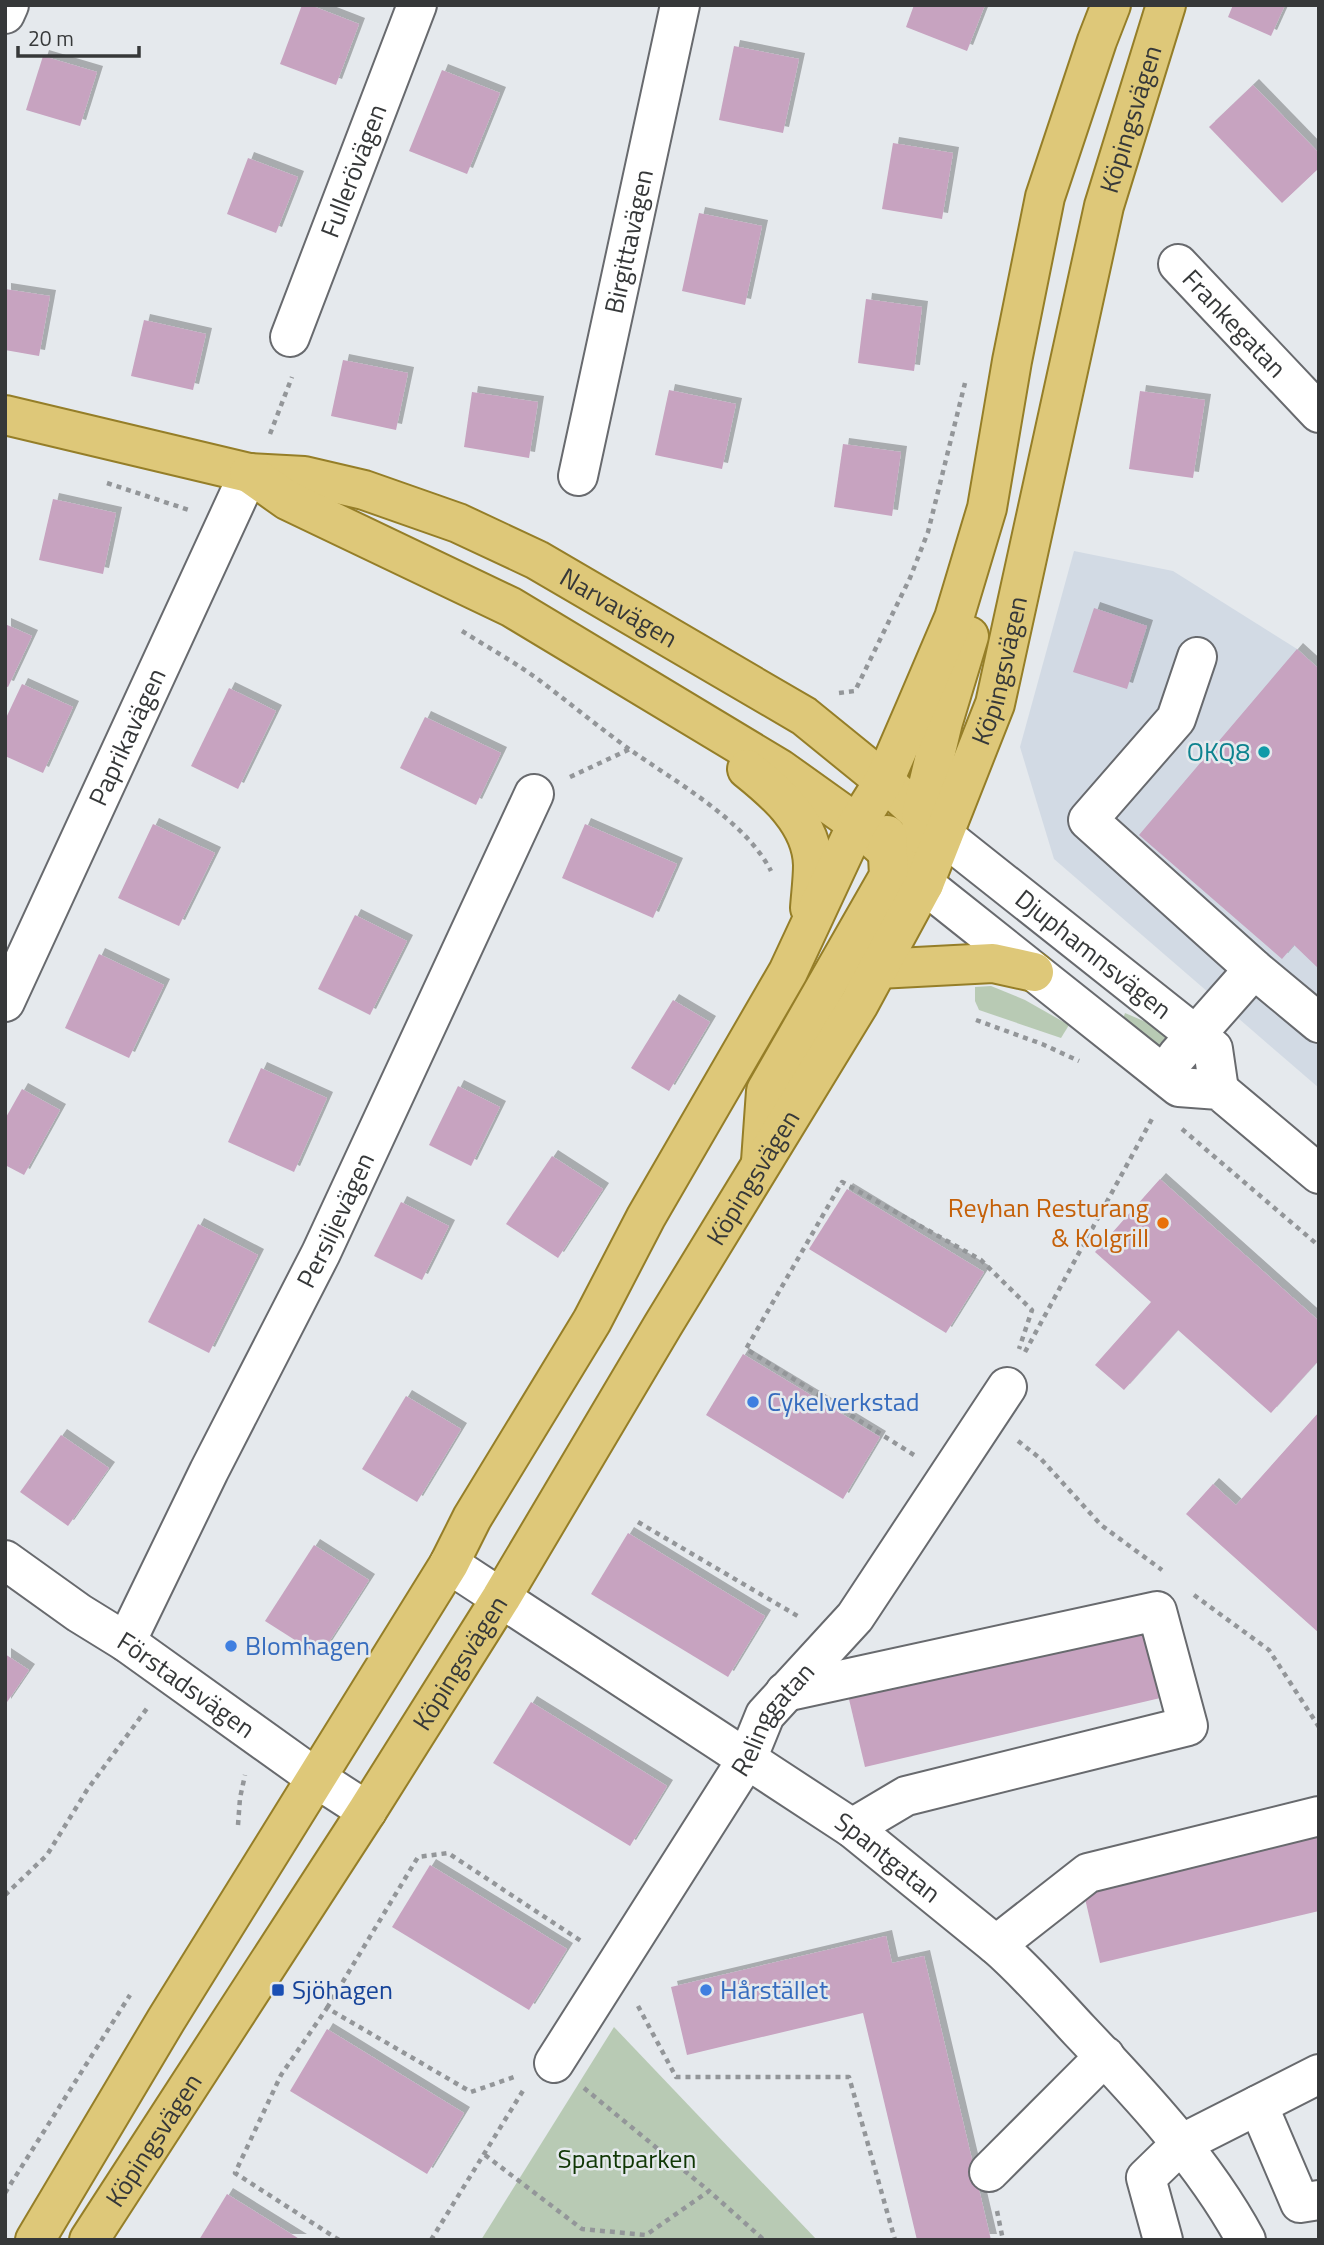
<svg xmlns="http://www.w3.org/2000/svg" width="1324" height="2245" viewBox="0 0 1324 2245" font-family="'Titillium Web',sans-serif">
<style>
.built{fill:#d2dae4}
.green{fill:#b8cab4}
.building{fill:#c7a3c0;filter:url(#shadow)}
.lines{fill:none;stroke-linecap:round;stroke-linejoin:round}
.minor-casing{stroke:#686a6e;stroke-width:42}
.major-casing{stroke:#957e28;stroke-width:42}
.path{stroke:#939699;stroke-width:4.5;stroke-dasharray:5 5;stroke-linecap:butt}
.minor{stroke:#fff;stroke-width:38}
.major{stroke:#dec879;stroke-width:38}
.culture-dot{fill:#0f9aa8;stroke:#e5e9ed;stroke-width:2.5}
.food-dot{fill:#e8710a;stroke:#e5e9ed;stroke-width:2.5}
.shop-dot{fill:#3f7fe0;stroke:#e5e9ed;stroke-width:2.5}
.transit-dot{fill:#1a4fb4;stroke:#e5e9ed;stroke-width:2.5}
.labels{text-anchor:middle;stroke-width:5;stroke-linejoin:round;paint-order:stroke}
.street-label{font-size:26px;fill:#363839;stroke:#e5e9ed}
.culture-label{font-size:26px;fill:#0d838f;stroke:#e5e9ed;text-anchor:end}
.food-label{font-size:26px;fill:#c56008;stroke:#e5e9ed;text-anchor:end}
.shop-label{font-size:26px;fill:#366cbe;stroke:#e5e9ed;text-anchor:start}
.transit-label{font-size:26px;fill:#164399;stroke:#e5e9ed;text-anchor:start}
.park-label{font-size:26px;fill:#103705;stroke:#e5e9ed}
</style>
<defs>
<filter id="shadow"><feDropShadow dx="6" dy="-6" stdDeviation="0" flood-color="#0004"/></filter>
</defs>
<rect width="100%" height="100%" fill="#e5e9ed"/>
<path class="built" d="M1074 551 1173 571 1297 649 1319 669V1088L1054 859 1020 747Z"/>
<g class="green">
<path d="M991 986 1025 1000 1069 1025 1061 1038 979 1010 975 1001V987Z"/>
<path d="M1125 1013 1160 1028 1204 1063 1201 1081 1122 1022Z"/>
<path d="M614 2027 817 2240H481Z"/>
</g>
<g class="building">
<path d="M302 5H310L359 24 336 85 280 64Z"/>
<path d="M914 5H985L967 51 906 27Z"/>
<path d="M1233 5H1285L1271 36 1228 17Z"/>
<path d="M734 46 799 59 783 133 719 120Z"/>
<path d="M43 56 97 72 80 126 26 110Z"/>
<path d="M442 70 500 93 467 174 409 151Z"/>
<path d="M1253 85 1319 153V168L1282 203 1209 127Z"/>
<path d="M893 143 953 153 942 219 882 209Z"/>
<path d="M248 158 298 177 276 233 227 214Z"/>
<path d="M699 213 762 226 745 305 682 291Z"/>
<path d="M5 289 50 296 39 356 5 350Z"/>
<path d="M866 299 922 307 914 371 858 363Z"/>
<path d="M144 320 206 334 193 390 131 376Z"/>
<path d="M343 360 408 373 396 430 331 416Z"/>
<path d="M669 390 736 404 722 469 655 455Z"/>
<path d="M1140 391 1205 400 1193 478 1129 469Z"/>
<path d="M472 392 538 402 529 458 464 447Z"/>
<path d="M843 444 901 452 892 516 834 507Z"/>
<path d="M53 499 116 513 103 574 39 560Z"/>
<path d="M1094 608 1147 626 1127 689 1073 672Z"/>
<path d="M5 624 32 636 8 687 5 686Z"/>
<path d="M1297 649 1319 669V969L1294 945 1282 959 1139 835Z"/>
<path d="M22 684 73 707 43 773 5 756V720Z"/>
<path d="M229 688 276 711 238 789 191 766Z"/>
<path d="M425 717 501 753 476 805 400 768Z"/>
<path d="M153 824 215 853 179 926 118 898Z"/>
<path d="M585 824 677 864 653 918 562 878Z"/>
<path d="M355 915 407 941 370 1015 318 989Z"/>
<path d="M99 954 164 985 129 1058 65 1028Z"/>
<path d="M673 1000 710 1022 669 1091 631 1068Z"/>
<path d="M261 1068 327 1098 294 1172 228 1142Z"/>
<path d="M458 1086 500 1107 471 1166 429 1145Z"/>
<path d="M22 1089 60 1110 24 1175 5 1165V1119Z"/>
<path d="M552 1156 603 1189 558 1258 506 1224Z"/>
<path d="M1160 1179 1319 1321V1360L1271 1413 1178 1330 1124 1390 1095 1365 1151 1302 1095 1252Z"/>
<path d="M847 1189 984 1272 946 1333 809 1249Z"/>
<path d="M401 1202 449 1226 422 1280 374 1256Z"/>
<path d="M198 1224 258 1255 209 1353 148 1322Z"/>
<path d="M743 1354 880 1437 843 1499 706 1415Z"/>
<path d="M406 1396 461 1429 417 1502 362 1469Z"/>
<path d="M1319 1412V1633L1186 1514 1213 1484 1236 1505Z"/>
<path d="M61 1435 109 1468 68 1526 20 1492Z"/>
<path d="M628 1533 765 1616 728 1677 591 1594Z"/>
<path d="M314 1545 369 1580 320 1656 265 1621Z"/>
<path d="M1152 1624 1169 1696 865 1767 848 1695Z"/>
<path d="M5 1654 29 1670 5 1705Z"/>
<path d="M531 1702 667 1786 630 1846 493 1763Z"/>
<path d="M1319 1834V1911L1100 1963 1083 1890Z"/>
<path d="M430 1865 567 1949 529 2010 392 1927Z"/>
<path d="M886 1936 892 1963 924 1956 991 2240H917L863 2013 687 2055 671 1987Z"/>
<path d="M327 2029 464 2113 427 2174 290 2091Z"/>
<path d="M227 2194 301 2240H199Z"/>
</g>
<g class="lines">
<g class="minor-casing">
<g id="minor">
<path d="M5 14 9 5"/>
<path id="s1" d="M1178 264 1319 413"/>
<path id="s2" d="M290 337 417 5"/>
<path id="s3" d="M578 476 680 5"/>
<path d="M1197 657 1176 719 1088 820 1254 969 1319 1023"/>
<path id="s4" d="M943 835 1213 1049 1219 1090"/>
<path d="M924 884 1179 1087 1219 1090 1319 1174"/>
<path id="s5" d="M5 1002 249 473"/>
<path d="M1177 1056 1254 969"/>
<path id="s6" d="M5 1560 79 1613 126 1642 316 1778 367 1811"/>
<path id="s7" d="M449 1564 852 1828 996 1945C1026 1971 1052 2001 1079 2030 1140 2094 1204 2162 1246 2240"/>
<path id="s8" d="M126 1642 209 1471 321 1253 534 794"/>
<path d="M785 1692 1157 1611 1188 1726 906 1796 852 1828"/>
<path d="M996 1945 1088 1873 1319 1816"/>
<path id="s9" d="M554 2063 747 1759 765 1715 855 1617 1007 1387"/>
<path d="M1258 2105 1300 2203 1319 2200"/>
<path d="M989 2172 1105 2056"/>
<path d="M1163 2240 1146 2178 1181 2144 1319 2074"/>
</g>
</g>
<g class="major-casing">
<g id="major">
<path id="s10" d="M5 415 249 473 304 476 364 490 458 523 537 560 804 716 884 781 943 835"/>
<path d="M249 473 287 500 511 607 780 769 857 824 924 884"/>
<path d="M747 769C777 793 812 823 813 865 813 879 811 894 810 908"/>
<path d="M922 835 921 815 943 722 969 636"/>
<path d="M878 969 993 963 1034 972"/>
<path d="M761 1161 766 1091 889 876 887 835"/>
<path d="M35 2240 166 2020 449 1564 472 1518 592 1321 646 1217 788 972 857 824 884 781 916 707 954 618 987 508 1012 361 1045 197 1097 41 1111 5"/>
<path id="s11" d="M89 2240 367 1811 501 1598 663 1325 859 1004 924 884 995 704 1104 206 1166 5"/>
</g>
</g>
<g class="path">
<path d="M270 434 292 377"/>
<path d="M107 483 189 510"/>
<path d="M462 631C489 648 518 664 543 683 572 705 600 728 629 749 674 781 745 820 771 871"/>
<path d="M839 693 855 691 910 578 928 532 965 383"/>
<path d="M570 777 630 749"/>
<path d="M976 1020 1042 1044 1079 1061"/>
<path d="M1182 1129 1319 1246"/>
<path d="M1025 1352 1153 1117"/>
<path d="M1018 1441 1041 1459 1101 1525 1162 1570"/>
<path d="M914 1455 746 1349 842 1182 981 1260 1032 1310 1019 1349"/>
<path d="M638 1522 801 1618"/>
<path d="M1194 1595 1269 1650 1319 1727"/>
<path d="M238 1825 240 1798 245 1775"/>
<path d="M5 1895 47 1855 87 1790 148 1707"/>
<path d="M638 2006 676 2077H849L895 2240"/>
<path d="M327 2008 418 1857 448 1853 584 1943"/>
<path d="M584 2088 709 2191"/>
<path d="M485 2155 582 2229 646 2235 709 2191 764 2240"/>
<path d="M5 2193 130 1995"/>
<path d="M997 2211 1003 2240"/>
<path d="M339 2240 235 2173 281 2075 327 2008 471 2092 517 2076"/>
<path d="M431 2240 524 2089"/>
</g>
<use href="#minor" class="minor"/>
<use href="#major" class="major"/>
</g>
<circle class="culture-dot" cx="1264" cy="752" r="7"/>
<circle class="food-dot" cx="1163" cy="1223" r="7"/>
<g class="shop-dot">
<circle cx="753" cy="1402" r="7"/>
<circle cx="231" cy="1646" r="7"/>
<circle cx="706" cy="1990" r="7"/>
</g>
<rect class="transit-dot" x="271" y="1983" width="14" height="14" rx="3.5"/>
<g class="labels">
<g class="street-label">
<text dy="9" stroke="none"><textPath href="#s11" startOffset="2387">Köpingsvägen</textPath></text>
<text dy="9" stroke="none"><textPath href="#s2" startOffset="178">Fullerövägen</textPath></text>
<text dy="9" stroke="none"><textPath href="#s3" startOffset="240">Birgittavägen</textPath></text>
<text dy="9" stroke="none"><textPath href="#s1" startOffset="82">Frankegatan</textPath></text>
<text dy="9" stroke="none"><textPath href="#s10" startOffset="649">Narvavägen</textPath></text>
<text dy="9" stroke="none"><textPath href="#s11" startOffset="1820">Köpingsvägen</textPath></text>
<text dy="9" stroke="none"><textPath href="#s5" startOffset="292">Paprikavägen</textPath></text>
<text dy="9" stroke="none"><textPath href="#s4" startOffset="192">Djuphamnsvägen</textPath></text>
<text dy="9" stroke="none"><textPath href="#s11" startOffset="1253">Köpingsvägen</textPath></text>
<text dy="9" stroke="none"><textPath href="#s8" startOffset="471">Persiljevägen</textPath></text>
<text dy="9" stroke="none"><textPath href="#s11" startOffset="686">Köpingsvägen</textPath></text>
<text dy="9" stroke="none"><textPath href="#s6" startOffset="220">Förstadsvägen</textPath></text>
<text dy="9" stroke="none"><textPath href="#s9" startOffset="408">Relinggatan</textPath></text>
<text dy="9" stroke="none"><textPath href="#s7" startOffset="528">Spantgatan</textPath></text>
<text dy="9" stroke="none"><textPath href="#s11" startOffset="119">Köpingsvägen</textPath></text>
</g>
<g class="culture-label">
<text x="1250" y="761">OKQ8</text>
</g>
<g class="food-label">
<text x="1149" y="1217">Reyhan Resturang<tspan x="1149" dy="30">&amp; Kolgrill</tspan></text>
</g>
<g class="shop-label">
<text x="767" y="1411">Cykelverkstad</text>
<text x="245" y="1655">Blomhagen</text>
<text x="720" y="1999">Hårstället</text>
</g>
<g class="transit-label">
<text x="292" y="1999">Sjöhagen</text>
</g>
<g class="park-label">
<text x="627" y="2168">Spantparken</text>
</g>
</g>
<rect width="1324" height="2245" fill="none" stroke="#363839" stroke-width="14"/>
<path d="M18 46v10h121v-10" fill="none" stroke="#363839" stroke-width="3.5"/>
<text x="28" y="46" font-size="21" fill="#363839" stroke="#e5e9ed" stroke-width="5" paint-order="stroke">20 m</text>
</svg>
